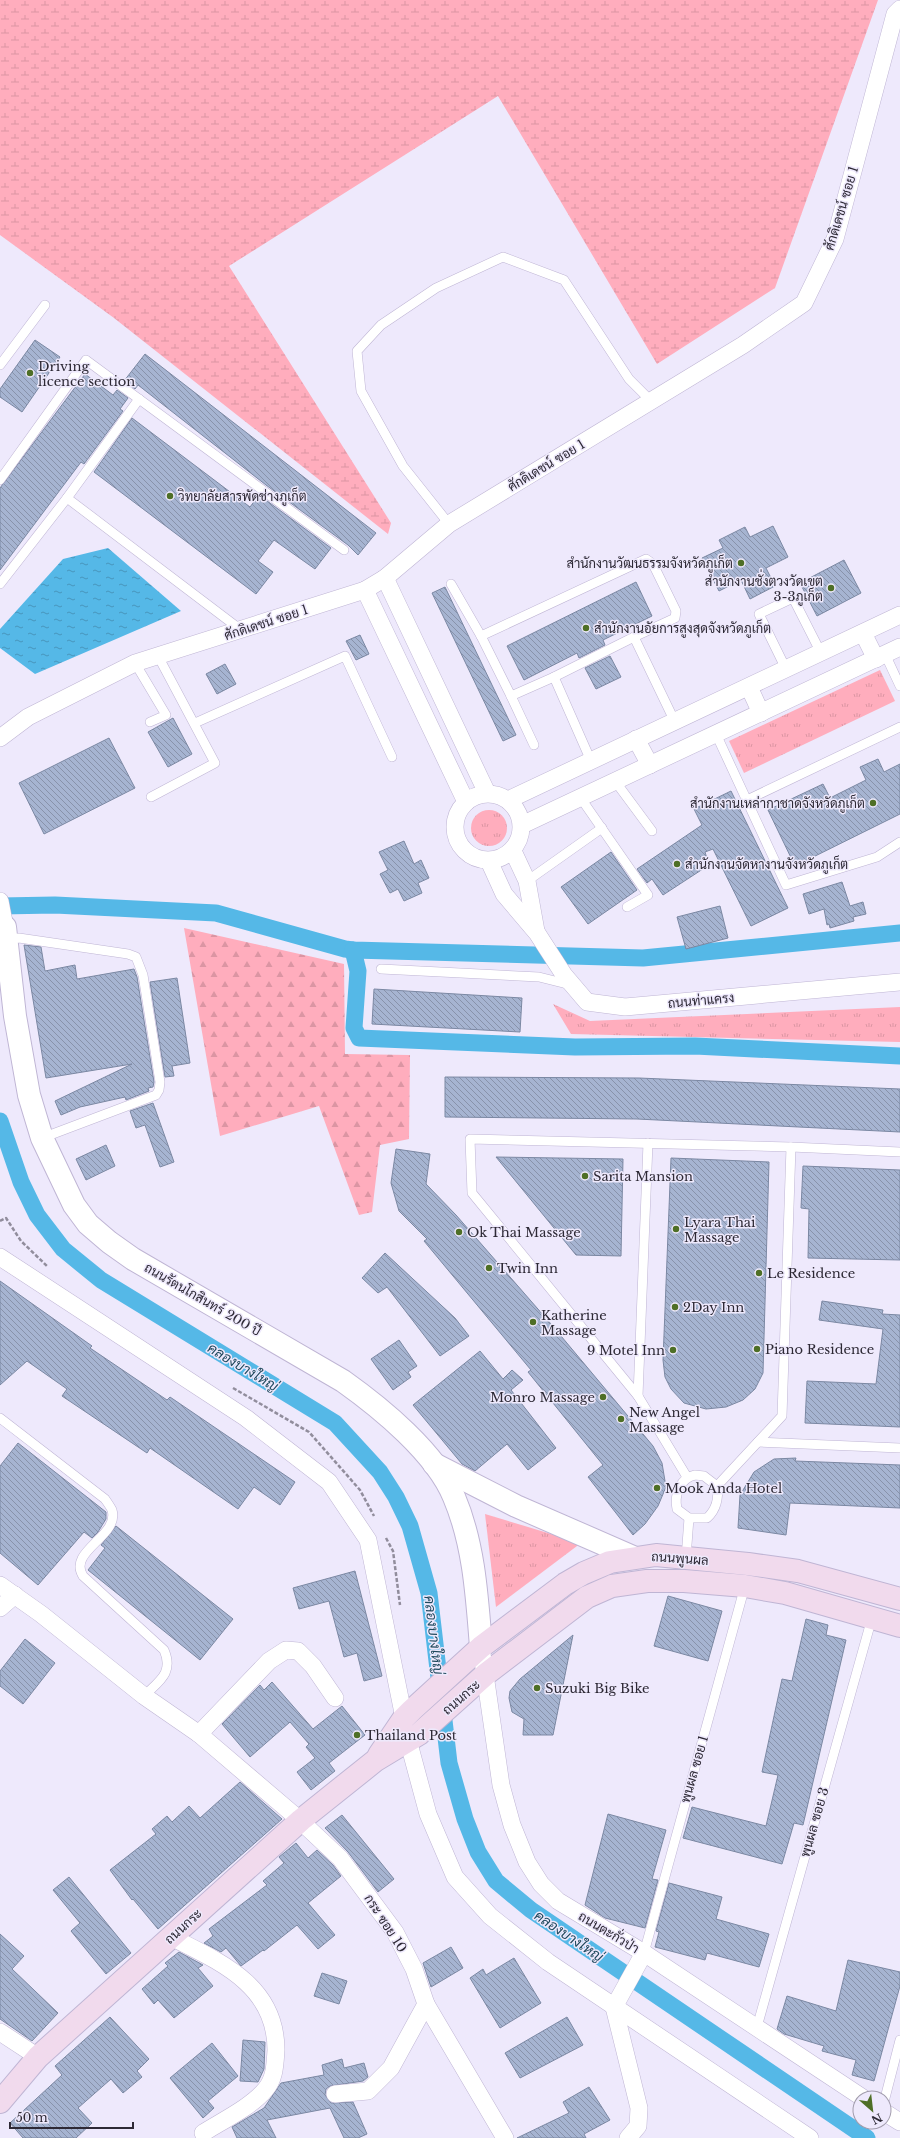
<svg xmlns="http://www.w3.org/2000/svg" width="900" height="2138" viewBox="0 0 900 2138" font-family="'Libre Baskerville',Sarabun,serif">
<style>
.grass{fill:url(#grass-tufts)}
.forest{fill:url(#forest-firs)}
.wetland{fill:url(#wetland-marsh)}
.water{fill:url(#water-ripples)}
.lines{fill:none;stroke-linecap:round;stroke-linejoin:round}
.canal{stroke:#55b8e7;stroke-width:17}
.building{fill:url(#building-back-hatch);stroke:#7b88a3}
.service-casing{stroke:#bfb5d4;stroke-width:10}
.minor-casing{stroke:#bfb5d4;stroke-width:18}
.tertiary-casing{stroke:#bfb5d4;stroke-width:24}
.secondary-casing{stroke:#bfb5d4;stroke-width:24}
.path{stroke:#918d9c;stroke-width:2.5;stroke-dasharray:4 2;stroke-linecap:butt}
.service{stroke:#fff;stroke-width:9}
.minor{stroke:#fff;stroke-width:17}
.tertiary{stroke:#fff;stroke-width:22}
.secondary{stroke:#f1daed;stroke-width:22}
.poi-dot{fill:#4e6f26;stroke:#eee9fc;stroke-width:1.5}
.labels{text-anchor:middle;stroke-width:3;stroke-linejoin:round;paint-order:stroke}
.street-label{font-size:13px;fill:#2d2935;stroke:#eee9fc}
.poi-label{font-size:13px;fill:#2d2935;stroke:#eee9fc;text-anchor:start}
.water-label{font-size:14px;font-style:italic;fill:#1f495d;stroke:#eee9fc}
</style>
<defs>
<pattern id="grass-tufts" width="24" height="20" patternUnits="userSpaceOnUse"><rect width="24" height="20" fill="#ffadbd"/><path d="M3 7l-1-3M5 7V3M7 7l1-3M15 17l-1-3M17 17v-4M19 17l1-3" fill="none" stroke="#db95a3"/></pattern>
<pattern id="forest-firs" width="22" height="20" patternUnits="userSpaceOnUse"><rect width="22" height="20" fill="#ffadbd"/><path d="M5 1l3.5 6h-7zM16 11l3.5 6h-7z" fill="#db95a3"/></pattern>
<pattern id="wetland-marsh" width="20" height="14" patternUnits="userSpaceOnUse"><rect width="20" height="14" fill="#ffadbd"/><path d="M1 5h8M5 5V1M11 12h8M15 12V8" fill="none" stroke="#db95a3"/></pattern>
<pattern id="water-ripples" width="26" height="14" patternUnits="userSpaceOnUse"><rect width="26" height="14" fill="#55b8e7"/><path d="M2 4q2-2 4 0t4 0M15 11q2-2 4 0t4 0" fill="none" stroke="#4796bc"/></pattern>
<pattern id="building-back-hatch" width="6" height="6" patternUnits="userSpaceOnUse"><rect width="6" height="6" fill="#a6b4d1"/><path d="M-1 5l2 2M0 0l6 6M5-1l2 2" fill="none" stroke="#8892aa"/></pattern>
</defs>
<rect width="100%" height="100%" fill="#eee9fc"/>
<g class="grass">
<path d="M880 670 895 701 744 773 729 741Z"/>
<circle cx="489" cy="828" r="18"/>
<path d="M553 1004 590 1021 900 1007V1042L571 1034Z"/>
<path d="M485 1514 581 1543 496 1607Z"/>
</g>
<path class="forest" d="M184 928 344 964 345 1054 410 1055 409 1139 380 1145 372 1212 359 1215 319 1106 220 1136Z"/>
<path class="wetland" d="M0 0H878L775 288 657 364 498 96 229 266 391 523 388 534 114 318 0 235Z"/>
<path class="water" d="M108 548 181 611 35 674 0 648V629L63 559Z"/>
<g class="lines">
<g class="canal">
<path d="M0 906 55 905 216 913 345 949 353 950 643 958 900 933"/>
<path d="M353 950 358 971 354 1028 359 1038 575 1047 695 1046 900 1056"/>
<path d="M0 1121 21 1182 37 1215 63 1249 101 1280 335 1423 380 1472 396 1497 410 1526 429 1593 449 1763 465 1819 478 1852 496 1881 531 1910 867 2138"/>
</g>
</g>
<g class="building">
<path d="M35 340 60 357 22 412 0 397V389Z"/>
<path d="M145 354 376 533 358 555 348 545 266 485 138 385 135 389 124 381Z"/>
<path d="M85 374 113 395 117 390 128 398 120 409 123 411 84 464 81 462 0 570V488Z"/>
<path d="M132 418 250 507 259 495 331 548 315 569 274 540 258 561 273 572 256 594 94 472Z"/>
<path d="M773 526 788 557 766 568 775 586 750 599 741 580 719 591 702 558 723 548 719 540 745 527 750 537Z"/>
<path d="M844 560 861 593 817 616 800 583Z"/>
<path d="M636 582 652 616 603 640 605 645 579 658 577 653 524 680 507 646Z"/>
<path d="M445 587 516 735 503 741 432 593Z"/>
<path d="M360 635 369 654 356 660 346 641Z"/>
<path d="M610 656 621 677 596 689 585 668Z"/>
<path d="M225 664 236 684 217 694 206 674Z"/>
<path d="M173 718 192 754 168 767 148 732Z"/>
<path d="M109 738 135 788 44 834 19 783Z"/>
<path d="M878 759 884 772 900 764V814L795 866 768 810 823 784 830 798 866 780 860 767Z"/>
<path d="M731 791 788 908 751 926 713 849 705 852 709 865 663 895 652 879 647 883 637 869 702 825 694 809Z"/>
<path d="M404 841 414 864 421 860 429 878 418 883 422 893 404 901 398 889 390 893 380 874 388 870 379 852Z"/>
<path d="M611 852 637 890 588 924 561 887Z"/>
<path d="M842 882 850 906 863 902 866 914 853 917 854 921 830 928 829 924 827 925 824 909 809 914 803 894Z"/>
<path d="M720 906 728 938 686 949 677 917Z"/>
<path d="M24 945 41 947 45 971 75 965 77 979 134 969 137 977 154 1082 153 1087 148 1088 149 1091 126 1100 125 1097 80 1107 61 1115 55 1101 132 1064 46 1078Z"/>
<path d="M177 978 190 1063 172 1066 174 1076 165 1077 150 982Z"/>
<path d="M374 989 522 998 520 1032 372 1024Z"/>
<path d="M445 1077 639 1078 900 1089V1132L637 1119 445 1117Z"/>
<path d="M153 1103 174 1162 160 1167 145 1125 136 1128 130 1111Z"/>
<path d="M106 1145 115 1166 86 1180 76 1159Z"/>
<path d="M396 1149 430 1154 426 1184 456 1215 551 1324 653 1446 662 1463 666 1487 658 1506 645 1524 633 1535 588 1477 603 1465 528 1372 531 1370 424 1241 427 1239 399 1211 391 1183Z"/>
<path d="M496 1157 623 1159 621 1256 576 1255Z"/>
<path d="M671 1158 769 1162 763 1373 755 1389 743 1400 726 1407 706 1409 684 1403 671 1389 665 1377 663 1360Z"/>
<path d="M803 1166 900 1170V1260L808 1258 809 1209 801 1208Z"/>
<path d="M385 1253 455 1318 469 1336 440 1356 387 1287 378 1293 362 1278Z"/>
<path d="M0 1281 92 1346 90 1348 167 1400 170 1397 295 1482 280 1505 254 1487 238 1509 150 1448 147 1453 62 1396 67 1389 27 1361 0 1385Z"/>
<path d="M822 1301 883 1310 882 1314 900 1315V1427L805 1423 807 1381 876 1384 883 1329 819 1320Z"/>
<path d="M399 1340 417 1366 408 1372 411 1377 393 1390 371 1359Z"/>
<path d="M480 1351 503 1379 512 1370 523 1380 511 1390 556 1448 528 1470 507 1444 475 1471 462 1464 413 1405Z"/>
<path d="M18 1443 106 1512V1519L98 1532 92 1538 84 1532 38 1585 0 1553V1466Z"/>
<path d="M796 1458 795 1461 900 1465V1508L790 1503 786 1535 738 1528 740 1495 754 1472 774 1459Z"/>
<path d="M116 1526 233 1619 200 1660 88 1570 105 1548 101 1545Z"/>
<path d="M355 1571 382 1676 364 1681 357 1653 344 1657 329 1601 299 1609 293 1588Z"/>
<path d="M668 1596 722 1611 708 1661 654 1646Z"/>
<path d="M806 1619 828 1625 826 1635 846 1640 803 1825 794 1823 782 1864 683 1838 692 1807 766 1826 778 1775 762 1772 782 1679 792 1681Z"/>
<path d="M573 1635 553 1735H523L524 1719 512 1712 509 1698 510 1691 520 1679Z"/>
<path d="M25 1639 55 1663 23 1704 0 1686V1671Z"/>
<path d="M272 1682 313 1729 342 1706 365 1735 329 1763 335 1771 311 1790 297 1772 315 1758 306 1747 309 1744 290 1722 250 1757 222 1724 260 1685 264 1690Z"/>
<path d="M240 1782 282 1819 158 1929 133 1899 132 1900 110 1870 156 1834 152 1829 167 1816 172 1822 189 1806 200 1818Z"/>
<path d="M608 1814 666 1830 652 1879 658 1880 645 1928 605 1918 585 1905Z"/>
<path d="M342 1815 394 1879 378 1892 348 1852 325 1828Z"/>
<path d="M296 1843 308 1858 317 1850 333 1865 341 1876 308 1903 335 1935 318 1949 297 1925 264 1951 263 1950 241 1966 226 1948 221 1952 204 1943 213 1936 209 1929 267 1885 263 1881 284 1863 279 1857Z"/>
<path d="M69 1877 131 1953 106 1974 71 1931 80 1923 53 1890Z"/>
<path d="M669 1883 722 1897 716 1919 769 1934 759 1967 707 1953 705 1960 655 1947 659 1932 656 1931Z"/>
<path d="M0 1934 24 1956 12 1969 58 2013 32 2041 0 2019Z"/>
<path d="M451 1947 463 1968 431 1987 423 1963Z"/>
<path d="M179 1952 203 1965 198 1968 213 1986 174 2018 158 2000 154 2004 142 1989 168 1966 165 1963Z"/>
<path d="M514 1958 541 2003 500 2028 470 1978 483 1969 486 1975Z"/>
<path d="M848 1960 900 1972V1986L874 2081 852 2075 856 2060 822 2051 824 2046 784 2034 777 2029 787 1996 836 2011Z"/>
<path d="M322 1973 347 1981 339 2004 314 1996Z"/>
<path d="M110 2017 149 2059 137 2071 142 2077 123 2093 111 2079 78 2108 92 2123 76 2138H23L10 2123 62 2075 55 2066Z"/>
<path d="M567 2017 583 2045 520 2078 505 2053Z"/>
<path d="M243 2040 265 2042 264 2069 258 2082 240 2081Z"/>
<path d="M212 2043 238 2076 208 2101 214 2108 203 2118 170 2078Z"/>
<path d="M342 2059 344 2068 364 2063 368 2077 363 2081 330 2086 326 2089 325 2095 331 2103 353 2102 367 2134 358 2138H344L330 2108 267 2120 276 2138H237L232 2127 264 2108 281 2083 324 2075 322 2065Z"/>
<path d="M589 2087 610 2120 584 2134 586 2138H517L569 2113 563 2102Z"/>
</g>
<g class="lines">
<g class="service-casing">
<g id="service">
<path d="M0 365 45 305"/>
<path d="M0 480 86 360 344 550"/>
<path d="M67 498 241 630"/>
<path d="M449 524 403 466 361 391 357 351 381 325 436 288 503 257 564 280 629 379 651 401"/>
<path d="M0 584 67 498 139 399"/>
<path d="M451 584 481 636 646 559 653 564 676 611 675 618 634 637"/>
<path d="M481 636 511 696 554 677"/>
<path d="M885 654 900 686"/>
<path d="M135 663 166 715 150 722"/>
<path d="M786 669 759 614 793 598 821 653"/>
<path d="M511 696 534 745"/>
<path d="M195 723 345 656 392 757"/>
<path d="M716 734 786 885 877 857 900 842"/>
<path d="M591 761 554 677 634 637 675 722"/>
<path d="M615 781 652 831"/>
<path d="M151 797 215 763 158 656"/>
<path d="M580 797 648 895 627 907"/>
<path d="M747 800 900 727"/>
<path d="M527 881 602 828"/>
<path d="M7 939 19 938 128 954 136 957 143 975 160 1082 159 1090 156 1095 42 1138"/>
<path d="M381 969 539 977 571 985"/>
<path d="M638 1396 648 1143"/>
<path d="M0 1418 105 1499C107 1502 110 1506 112 1510 120 1536 67 1551 83 1576L164 1650C174 1673 159 1681 144 1696"/>
<path d="M758 1442 900 1448"/>
<path d="M695 1475 704 1476 717 1486C719 1498 716 1510 707 1518H689L677 1509C674 1495 680 1478 695 1475Z"/>
<path d="M687 1477 638 1396 472 1193 470 1139 791 1147 900 1152"/>
<path d="M717 1486 782 1416 791 1147"/>
<path d="M686 1558 689 1518"/>
<path d="M644 1953 745 1586"/>
<path d="M757 2027 872 1618"/>
<path d="M884 2102 900 2040"/>
</g>
</g>
<g class="minor-casing">
<g id="minor">
<path d="M385 578 487 793"/>
<path d="M365 590 466 802"/>
<path d="M863 633 876 659"/>
<path d="M749 687 761 713"/>
<path d="M0 738 28 717 135 663 365 590 385 578 449 524 743 345 804 303 835 239 895 14 900 9"/>
<path d="M636 739 650 765"/>
<circle cx="488" cy="827" r="33"/>
<path d="M508 800 900 615"/>
<path d="M522 825 900 647"/>
<path d="M513 851 527 881 536 931"/>
<path d="M489 861 504 894 537 933 564 975 587 1002 625 1007 900 982"/>
<path d="M0 901 5 927"/>
<path d="M0 1257 246 1418 329 1482 368 1540 404 1718"/>
<path d="M0 1585 41 1614 144 1696 199 1734 294 1815 340 1858 395 1932 414 1969 426 2004 391 2068 368 2091 335 2094"/>
<path d="M0 1608 15 1595"/>
<path d="M481 1647 501 1785 512 1825 527 1862 541 1884 558 1901 644 1953 863 2098"/>
<path d="M199 1734 269 1661 286 1650 298 1651 313 1666 335 1698"/>
<path d="M408 1740 428 1814 455 1877 490 1916 548 1962 810 2138"/>
<path d="M171 1937C220 1962 276 1985 276 2050 275 2064 275 2079 265 2090 251 2107 222 2121 203 2133"/>
<path d="M426 2004 505 2138"/>
<path d="M0 2032 38 2057"/>
<path d="M884 2112 900 2122"/>
<path d="M628 2138 638 2126 639 2108 614 2007 644 1953"/>
</g>
</g>
<g class="tertiary-casing">
<g id="tertiary">
<path d="M5 927 15 1016 29 1095 42 1138 74 1205 88 1224 109 1242 133 1259 343 1381C381 1408 436 1453 454 1497 474 1544 477 1596 481 1647"/>
<path d="M434 1464 516 1506 633 1557"/>
</g>
</g>
<g class="secondary-casing">
<g id="secondary">
<path d="M379 1755 404 1718 412 1710 481 1647 565 1584 584 1573 610 1562 656 1555 748 1564 798 1571 900 1599"/>
<path d="M0 2102 38 2057 301 1820 376 1760 419 1734 486 1674 587 1597 612 1586 647 1581H684L745 1586 785 1593 900 1626"/>
</g>
</g>
<g class="path">
<path d="M0 1221 6 1218 21 1241 48 1267"/>
<path d="M233 1388 309 1432 360 1490 374 1516"/>
<path d="M386 1538 393 1551 400 1605"/>
</g>
<use href="#service" class="service"/>
<use href="#minor" class="minor"/>
<use href="#tertiary" class="tertiary"/>
<use href="#secondary" class="secondary"/>
</g>
<g class="poi-dot">
<circle cx="30" cy="373" r="4"/>
<circle cx="170" cy="496" r="4"/>
<circle cx="741" cy="563" r="4"/>
<circle cx="831" cy="588" r="4"/>
<circle cx="586" cy="628" r="4"/>
<circle cx="873" cy="803" r="4"/>
<circle cx="677" cy="864" r="4"/>
<circle cx="585" cy="1176" r="4"/>
<circle cx="676" cy="1229" r="4"/>
<circle cx="459" cy="1232" r="4"/>
<circle cx="489" cy="1268" r="4"/>
<circle cx="759" cy="1273" r="4"/>
<circle cx="675" cy="1307" r="4"/>
<circle cx="533" cy="1322" r="4"/>
<circle cx="757" cy="1349" r="4"/>
<circle cx="673" cy="1350" r="4"/>
<circle cx="603" cy="1397" r="4"/>
<circle cx="621" cy="1419" r="4"/>
<circle cx="657" cy="1488" r="4"/>
<circle cx="537" cy="1688" r="4"/>
<circle cx="357" cy="1735" r="4"/>
</g>
<g class="labels">
<g class="street-label">
<text transform="translate(841 208) rotate(-73)" y="5">ศักดิเดชน์ ซอย 1</text>
<text transform="translate(546 465) rotate(-31)" y="5">ศักดิเดชน์ ซอย 1</text>
<text transform="translate(266 622) rotate(-18)" y="5">ศักดิเดชน์ ซอย 1</text>
<text transform="translate(701 1000) rotate(-5)" y="5">ถนนท่าแครง</text>
<text transform="translate(203 1299) rotate(30)" y="5">ถนนรัตนโกสินทร์ 200 ปี</text>
<text transform="translate(680 1558) rotate(4)" y="5">ถนนพูนผล</text>
<text transform="translate(461 1697) rotate(-41)" y="5">ถนนกระ</text>
<text transform="translate(694 1769) rotate(-74)" y="5">พูนผล ซอย 1</text>
<text transform="translate(814 1822) rotate(-74)" y="5">พูนผล ซอย 3</text>
<text transform="translate(386 1923) rotate(57)" y="5">กระ ซอย 10</text>
<text transform="translate(183 1926) rotate(-42)" y="5">ถนนกระ</text>
<text transform="translate(609 1932) rotate(31)" y="5">ถนนตะกั่วป่า</text>
</g>
<g class="poi-label">
<text x="38" y="371">Driving<tspan x="38" dy="15">licence section</tspan></text>
<text x="178" y="501">วิทยาลัยสารพัดช่างภูเก็ต</text>
<text x="733" y="568" text-anchor="end">สำนักงานวัฒนธรรมจังหวัดภูเก็ต</text>
<text x="823" y="586" text-anchor="end">สำนักงานชั่งตวงวัดเขต<tspan x="823" dy="15">3-3ภูเก็ต</tspan></text>
<text x="594" y="633">สำนักงานอัยการสูงสุดจังหวัดภูเก็ต</text>
<text x="865" y="808" text-anchor="end">สำนักงานเหล่ากาชาดจังหวัดภูเก็ต</text>
<text x="685" y="869">สำนักงานจัดหางานจังหวัดภูเก็ต</text>
<text x="593" y="1181">Sarita Mansion</text>
<text x="684" y="1227">Lyara Thai<tspan x="684" dy="15">Massage</tspan></text>
<text x="467" y="1237">Ok Thai Massage</text>
<text x="497" y="1273">Twin Inn</text>
<text x="767" y="1278">Le Residence</text>
<text x="683" y="1312">2Day Inn</text>
<text x="541" y="1320">Katherine<tspan x="541" dy="15">Massage</tspan></text>
<text x="765" y="1354">Piano Residence</text>
<text x="665" y="1355" text-anchor="end">9 Motel Inn</text>
<text x="595" y="1402" text-anchor="end">Monro Massage</text>
<text x="629" y="1417">New Angel<tspan x="629" dy="15">Massage</tspan></text>
<text x="665" y="1493">Mook Anda Hotel</text>
<text x="545" y="1693">Suzuki Big Bike</text>
<text x="365" y="1740">Thailand Post</text>
</g>
<g class="water-label">
<text transform="translate(243 1367) rotate(31)" y="5">คลองบางใหญ่</text>
<text transform="translate(434 1635) rotate(83)" y="5">คลองบางใหญ่</text>
<text transform="translate(569 1936) rotate(34)" y="5">คลองบางใหญ่</text>
</g>
</g>
<g transform="translate(872 2110) rotate(152)"><circle r="19" fill="#eee9fc" stroke="#a19cac"/>
<path d="M0-3L7 15L0 10L-7 15Z" fill="#4e6f26"/>
<text y="-6" font-size="11" font-weight="bold" text-anchor="middle" fill="#2d2935">N</text>
</g>
<path d="M10 2122v6h123v-6" fill="none" stroke="#2d2935" stroke-width="2"/>
<text x="16" y="2122" font-size="12" fill="#2d2935" stroke="#eee9fc" stroke-width="3" paint-order="stroke">50 m</text>
</svg>
